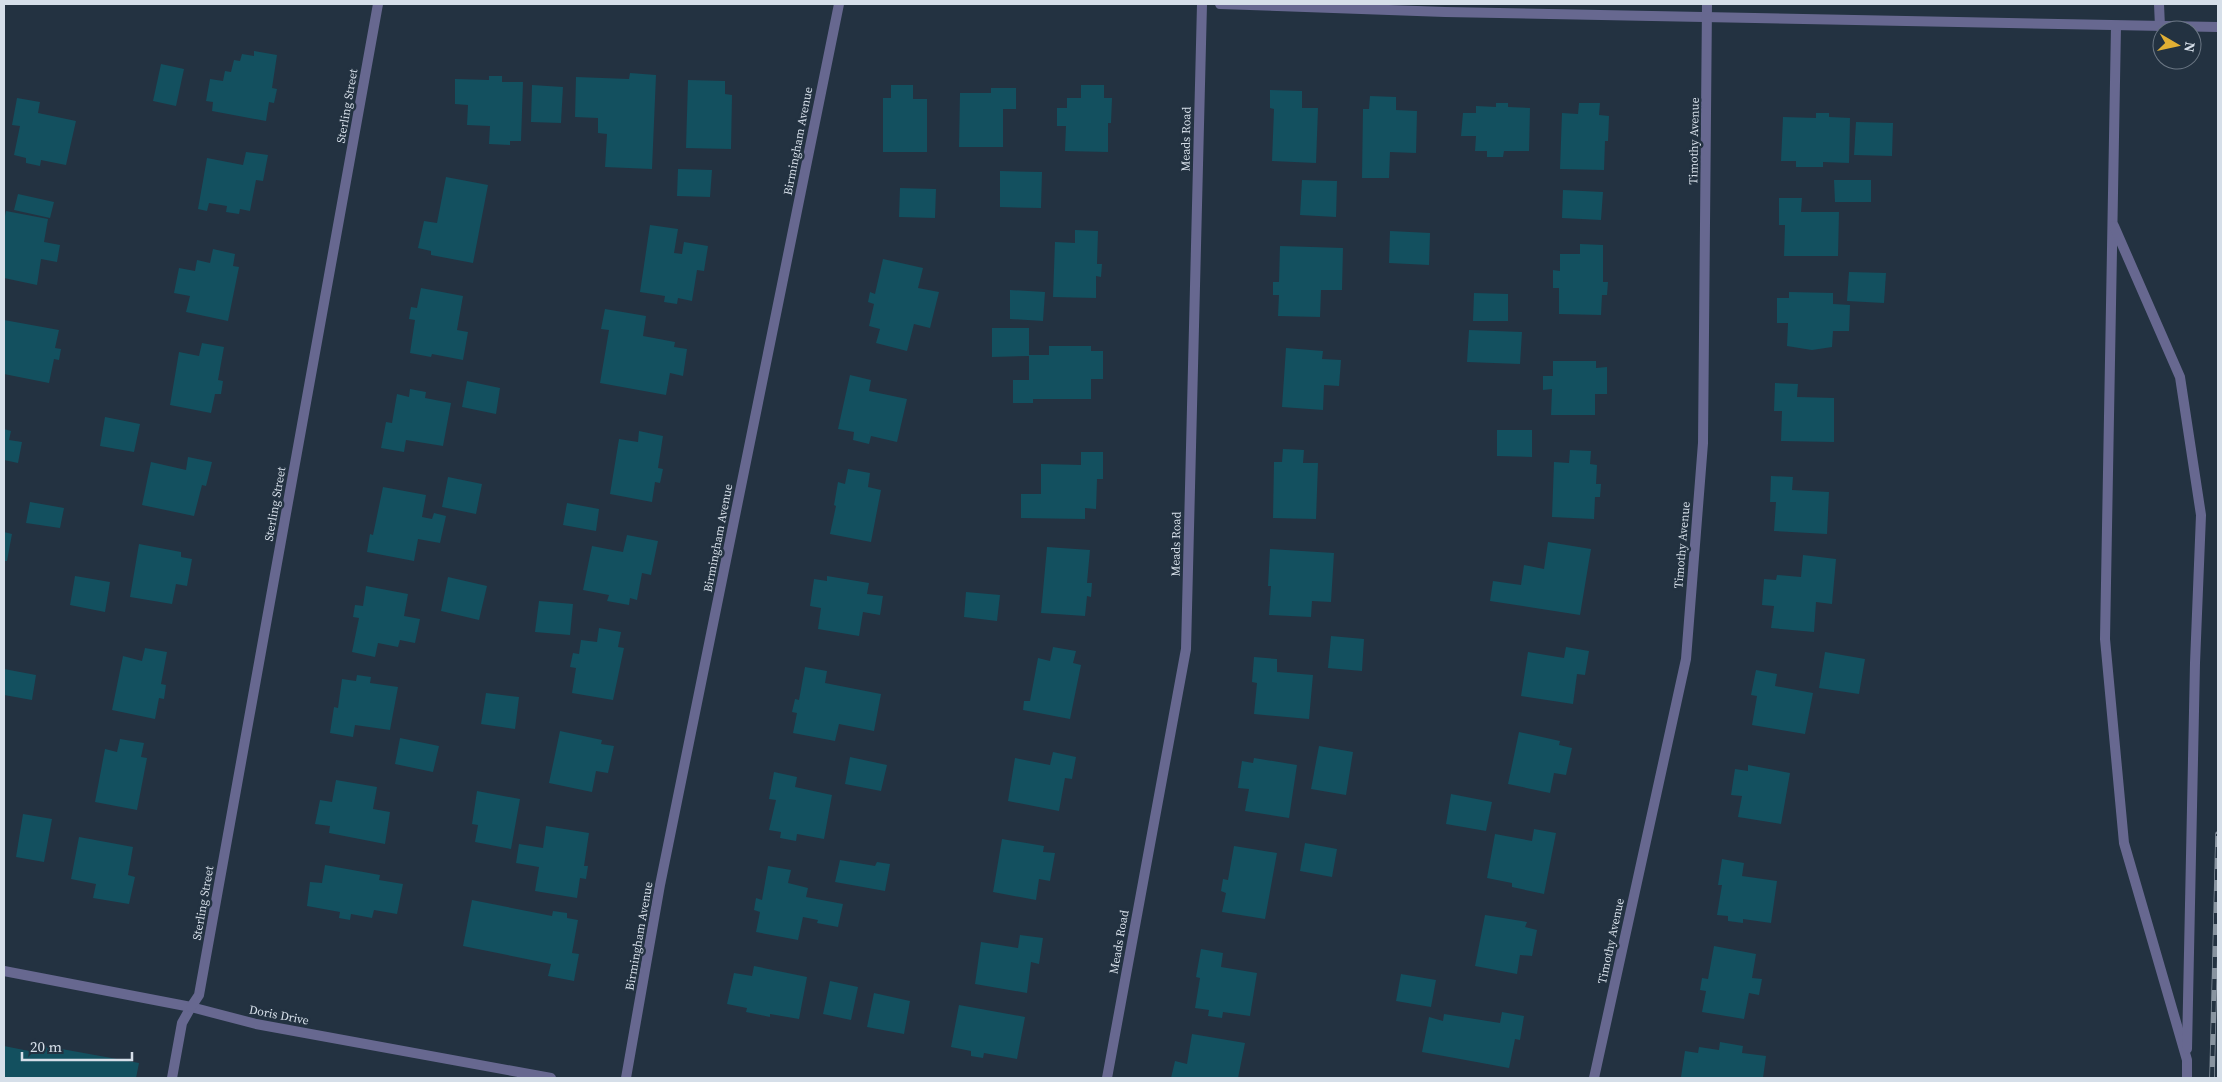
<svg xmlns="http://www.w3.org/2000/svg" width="2222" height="1082" viewBox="0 0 2222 1082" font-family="'Source Serif 4',serif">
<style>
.building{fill:#13505f}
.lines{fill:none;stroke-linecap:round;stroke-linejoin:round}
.lane{stroke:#676890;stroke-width:10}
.street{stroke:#676890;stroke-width:10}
.rail-casing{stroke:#8894a0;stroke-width:5.5}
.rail{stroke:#233241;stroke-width:4;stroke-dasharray:11;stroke-linecap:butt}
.labels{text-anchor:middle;stroke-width:5;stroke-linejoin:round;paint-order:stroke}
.street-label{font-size:12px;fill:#d6dfe9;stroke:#233241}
</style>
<rect width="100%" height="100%" fill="#233241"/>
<g class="building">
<path d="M254 51 277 55 272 88 277 89 274 103 269 102 266 121 212 111 213 102 206 101 210 79 223 81 225 71 231 72 234 60 240 61 242 54 254 56Z"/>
<path d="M161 64 184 69 176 106 153 101Z"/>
<path d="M630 73 656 75 652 169 605 167 607 134 598 133V118L575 117 576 77 629 79Z"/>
<path d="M489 76H502V82H523L521 141H510V145L489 144 490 126 467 125 468 105 455 104V79L489 80Z"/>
<path d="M688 80 725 81V94L732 95 731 149 686 148Z"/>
<path d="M532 85 563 87 561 123 531 122Z"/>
<path d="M891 85H913V99H927V152H883V98H891Z"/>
<path d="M1081 85H1104V98H1112L1111 123H1108V152L1065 151 1066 126H1057V108H1067V98H1081Z"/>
<path d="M991 88H1016V109H1003V147H959L960 93H991Z"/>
<path d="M1270 90 1302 91V108H1318L1316 163 1272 161 1274 109 1270 108Z"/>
<path d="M1370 96 1396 97V110L1417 111 1416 153 1390 152 1389 178H1362L1363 109H1369Z"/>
<path d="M17 98 40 102 38 113 76 121 66 165 41 160 40 166 26 163V158L14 155 20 126 12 125Z"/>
<path d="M1496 103H1508V107L1530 108 1529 151H1504L1503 157H1487V151H1475L1476 136H1461L1463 113H1476V106L1496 107Z"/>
<path d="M1579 103H1600L1599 115 1609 116 1608 141H1605L1604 170 1560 169 1562 113 1578 114Z"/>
<path d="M1816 113H1829V117L1850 118 1849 163 1823 162V167H1796V161H1781L1783 117 1816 118Z"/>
<path d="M1856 122 1893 123 1892 156 1854 155Z"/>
<path d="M246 152 268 155 263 181 256 180 250 211 240 209 239 214 226 212 227 206 209 203 207 211 198 209 207 158 243 165Z"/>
<path d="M678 169 712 170 710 197 677 196Z"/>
<path d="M1000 171 1042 172 1041 208 1000 207Z"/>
<path d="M446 177 488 185 473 263 431 255V251L418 248 424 221 437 223Z"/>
<path d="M1302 180 1337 181 1336 217 1300 215Z"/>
<path d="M1834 180H1871V202H1835Z"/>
<path d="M900 188 936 189 935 218 899 217Z"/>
<path d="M1563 190 1603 192 1601 220 1562 218Z"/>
<path d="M18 194 54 202 50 218 14 210Z"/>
<path d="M1779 198H1802L1801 212H1839L1838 256H1784L1785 225H1779Z"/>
<path d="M6 211 48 219 44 242 60 245 57 262 41 259 37 285 4 278V221Z"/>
<path d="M650 225 678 229 674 253 682 254 684 242 708 246 704 271 697 270 692 301 678 298 677 304 664 302 665 296 640 292Z"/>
<path d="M1075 230 1098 231 1097 264H1102L1101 277 1096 276V298L1053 297 1055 242 1075 243Z"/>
<path d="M1390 231 1430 233 1429 265 1389 263Z"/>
<path d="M1580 244 1603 245V282H1608L1607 295H1602L1601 315 1559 314V288H1553V270L1560 271V254H1580Z"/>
<path d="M1280 246 1343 248 1342 290H1321L1320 317 1278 316 1279 295H1273V282H1279Z"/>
<path d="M213 249 235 254 233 266 239 267 228 321 186 312 190 296 174 293 179 268 195 271 197 260 210 263Z"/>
<path d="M883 259 923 268 918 288 939 292 930 328 914 324 907 351 876 343 880 329 869 326 874 304 868 302 870 292 875 294Z"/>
<path d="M1849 272 1886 273 1884 303 1847 301Z"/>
<path d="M421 288 463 296 457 330 468 332 463 360 432 354 431 357 410 353 415 320 409 319 411 307 417 308Z"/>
<path d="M1010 290 1045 292 1043 321 1010 319Z"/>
<path d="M1789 292 1833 293V304L1850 305 1849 331H1833L1832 347 1812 350 1787 346 1788 323H1777V298H1789Z"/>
<path d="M1474 293 1508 294V321H1473Z"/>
<path d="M605 309 646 316 643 336 675 342 674 347 687 349 683 376 670 373 666 395 600 383 609 330 601 329Z"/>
<path d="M4 320 59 330 55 348 61 349 59 360 54 359 49 383 4 374Z"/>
<path d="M992 328H1029V356L992 357Z"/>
<path d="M1469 330 1522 332 1520 364 1467 362Z"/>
<path d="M202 343 224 347 218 380 223 381 221 394H215L211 413 170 405 179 352 199 356Z"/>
<path d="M1049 346H1091V351H1103V379H1091V399H1033V403H1013V380H1029V355H1049Z"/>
<path d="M1286 348 1323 351 1322 359 1341 360 1339 386 1324 385 1323 410 1282 407Z"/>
<path d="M1553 361H1596V368L1607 367V394H1595V415H1551L1552 389 1543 390V376H1553Z"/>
<path d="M850 375 871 380 869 391 907 399 897 442 871 436 869 444 853 440 854 432 838 429Z"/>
<path d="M467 381 500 388 496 414 462 407Z"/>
<path d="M1775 383 1798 384 1797 397 1834 398V442L1781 441 1782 411H1774Z"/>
<path d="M410 389 426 392 425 398 451 403 443 446 406 440 404 452 381 448 386 422 392 423 397 394 409 397Z"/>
<path d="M105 417 140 424 134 452 100 446Z"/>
<path d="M4 429 11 431 9 440 22 442 18 463 4 460Z"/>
<path d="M1497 430H1532V457L1497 456Z"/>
<path d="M639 431 663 436 658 468 663 469 660 483 655 482 652 502 610 494 619 439 638 442Z"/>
<path d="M1283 449 1304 450 1303 463H1318L1316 519 1273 518 1274 462H1282Z"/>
<path d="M1570 450 1591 451 1590 464 1597 465 1596 484H1601L1600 497H1595L1594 519 1552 517 1554 462 1569 463Z"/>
<path d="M1081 452H1103V479H1097L1096 509 1085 508V519L1021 518V494H1041V464L1081 465Z"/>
<path d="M188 457 212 462 206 486 202 485 194 516 142 505 151 462 186 470Z"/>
<path d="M848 469 870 473 868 487 881 490 871 542 830 534 836 506 834 505 838 482 845 484Z"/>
<path d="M1771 476 1793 477 1792 490 1829 492 1827 534 1774 531 1776 502H1770Z"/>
<path d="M448 477 482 484 476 514 442 507Z"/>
<path d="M383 487 426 495 422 517 432 519 434 513 446 516 440 543 418 539 414 561 367 552 370 534 373 535Z"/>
<path d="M30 502 64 508 60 528 26 523Z"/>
<path d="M567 503 599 509 596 531 563 525Z"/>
<path d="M4 532 12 534 7 561H4Z"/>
<path d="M627 535 658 541 651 575 642 573 637 600 630 598 629 605 607 601 609 595 583 590 592 546 623 552Z"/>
<path d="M1548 542 1591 549 1580 615 1490 601 1493 581 1521 585 1524 565 1544 569Z"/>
<path d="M139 544 181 552V557L192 559 187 586 176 584 172 604 130 597Z"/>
<path d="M1047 547 1090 550 1087 583H1092L1091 597 1087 596 1085 616 1041 613Z"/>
<path d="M1270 549 1334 553 1331 602 1312 601 1311 617 1269 615 1271 586H1268Z"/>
<path d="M1803 555 1836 559 1832 604 1816 602 1814 632 1771 628 1774 606 1762 605 1764 579 1776 580 1777 575 1801 577Z"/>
<path d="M75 576 110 582 105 612 70 605Z"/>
<path d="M827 576 869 583 867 594 883 596 880 615 863 612 859 636 818 629 821 608 810 606 814 579 827 581Z"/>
<path d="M448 577 487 586 479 620 441 611Z"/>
<path d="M366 586 408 594 404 616 420 619 415 643 400 640 398 647 378 643 375 657 352 652 359 618 353 617 355 605 363 606Z"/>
<path d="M966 592 1000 595 997 621 964 617Z"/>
<path d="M539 601 573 604 570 635 535 632Z"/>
<path d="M599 628 621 632 618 647 624 648 613 700 572 693 576 668 570 667 573 653 579 654 581 640 597 642Z"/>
<path d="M1331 636 1364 639 1362 671 1328 668Z"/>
<path d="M1053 647 1076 651 1073 663 1081 665 1070 719 1023 710 1024 701H1030L1038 658 1050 661Z"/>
<path d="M1566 647 1589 651 1585 675 1577 674 1573 704 1521 696 1528 652 1564 658Z"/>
<path d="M145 648 167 652 161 684 166 685 164 699 159 698 155 719 112 710 123 656 142 661Z"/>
<path d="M1825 652 1865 659 1859 694 1819 688Z"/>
<path d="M1254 657 1277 659V672L1313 675 1309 719 1254 714 1257 683 1252 682Z"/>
<path d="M805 667 827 671 825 683 881 694 874 731 839 724 835 741 793 733 797 713 792 712 795 699 799 700Z"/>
<path d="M4 669 36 675 32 700 4 695Z"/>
<path d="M1756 670 1777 674 1775 686 1813 693 1805 734 1752 725 1757 696 1751 695Z"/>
<path d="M357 675 371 677 370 683 398 687 390 730 355 725 353 737 330 733 334 707 338 708 342 679 356 681Z"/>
<path d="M486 693 519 697 515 729 481 724Z"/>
<path d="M560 731 602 740 601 744 614 746 608 773 596 771 592 792 549 783Z"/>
<path d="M1519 732 1560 741 1559 745 1572 748 1566 775 1554 773 1550 793 1508 784Z"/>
<path d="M400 738 439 746 433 772 395 764Z"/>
<path d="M120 739 144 743 141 757 147 758 137 810 95 802 105 749 117 752Z"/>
<path d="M1319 746 1353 752 1346 795 1311 789Z"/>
<path d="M1053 752 1076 757 1072 779 1065 778 1059 811 1008 801 1015 758 1050 765Z"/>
<path d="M850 757 887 765 881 791 845 784Z"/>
<path d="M1254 758 1297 765 1289 818 1245 811 1249 789 1238 788 1242 761 1253 763Z"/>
<path d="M1748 765 1790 773 1781 824 1738 817 1742 796 1731 795 1735 769 1748 771Z"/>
<path d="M774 772 797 777 795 787 832 795 824 839 797 834 796 841 780 838 781 832 769 830 776 800 769 799Z"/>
<path d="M336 780 377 787 373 809 390 812 385 844 329 833 330 826 315 824 320 800 332 802Z"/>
<path d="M477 791 520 799 511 849 475 842 478 825 472 824Z"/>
<path d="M1451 794 1492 802 1486 831 1446 824Z"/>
<path d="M23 814 52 819 44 862 16 857Z"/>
<path d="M546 826 589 833 584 866H588L586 879 580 878 577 898 535 891 539 867 516 863 519 844 543 848Z"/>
<path d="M1534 829 1556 833 1544 894 1512 887V883L1487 878 1495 834 1532 841Z"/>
<path d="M79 837 133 847 128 875 135 877 129 904 93 898 96 884 71 879Z"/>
<path d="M1002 839 1044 846 1043 852 1055 853 1050 881 1039 879 1036 900 993 892Z"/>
<path d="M1305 843 1337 849 1332 877 1300 871Z"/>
<path d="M1234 846 1277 853 1265 919 1222 912 1226 893 1221 891 1223 879 1228 880Z"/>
<path d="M1722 859 1744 863 1742 876 1777 881 1771 923 1743 919V923L1728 921V916L1717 915 1722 885H1718Z"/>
<path d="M840 860 875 866 877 862 890 864 885 891 835 882Z"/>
<path d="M325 865 380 875 379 880 403 884 397 914 374 910 372 918 351 914 350 920 339 918 340 912 307 906 310 882 322 883Z"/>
<path d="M768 866 791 870 788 883 808 888 806 897 843 904 838 927 817 923 818 920 803 917 798 940 756 932 760 912 754 910 756 898 762 900Z"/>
<path d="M472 900 552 916 553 911 567 913V918L578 920 572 953 579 954 574 981 548 976 551 964 463 946Z"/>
<path d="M1485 915 1527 922 1525 927 1537 930 1532 956 1520 955 1517 974 1475 966Z"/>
<path d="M1020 935 1043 938 1039 964 1031 962 1027 993 975 984 981 942 1018 948Z"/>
<path d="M1714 946 1756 954 1752 978 1762 979 1759 995 1749 993 1744 1019 1702 1012 1706 991 1700 990 1702 978 1708 979Z"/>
<path d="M1201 949 1223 953 1221 967 1257 973 1250 1016 1223 1012 1222 1018 1208 1016 1209 1010 1195 1008 1200 978 1196 977Z"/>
<path d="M754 966 807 977 799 1019 770 1014V1017L746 1012 747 1008 727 1004 734 973 752 976Z"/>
<path d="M1401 974 1436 980 1431 1007 1396 1001Z"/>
<path d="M830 981 858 987 851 1020 823 1014Z"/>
<path d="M874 993 910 1001 904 1034 867 1027Z"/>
<path d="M959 1005 1025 1017 1017 1059 984 1053 983 1058 971 1056V1051L951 1047Z"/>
<path d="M1502 1012 1524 1016 1520 1040 1515 1039 1509 1068 1422 1052 1429 1017 1443 1021 1444 1014 1500 1023Z"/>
<path d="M1192 1034 1245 1043 1238 1078H1171L1175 1061 1187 1064Z"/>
<path d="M1720 1042 1743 1046 1742 1053 1766 1056 1763 1078 1681 1077 1685 1051 1698 1053 1699 1047 1719 1050Z"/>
<path d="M4 1046 44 1054 45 1046 139 1063 136 1078H4Z"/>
</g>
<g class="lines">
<g class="lane">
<path d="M2159 4 2160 27"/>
<path d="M2116 26 2105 639 2124 843 2187 1060V1078"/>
<path d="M2114 226 2180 377 2201 515 2195 663 2187 1049"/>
<path d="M172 1078 182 1023 191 1007"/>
</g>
<g class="street">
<path d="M1220 4 1445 12 2218 27"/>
<path d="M4 971 191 1007 256 1024 551 1078"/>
<path d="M191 1007 199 995 378 4"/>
<path d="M626 1078 660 885 839 4"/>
<path d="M1107 1078 1186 649 1202 4"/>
<path d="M1594 1078 1686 659 1703 443 1707 4"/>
</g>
<g class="rail-casing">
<path id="rail" d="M2212 1078 2218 834"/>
</g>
<use href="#rail" class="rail"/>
</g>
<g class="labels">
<g class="street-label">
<text transform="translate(347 106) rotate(-80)" y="4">Sterling Street</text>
<text transform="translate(1186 139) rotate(-89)" y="4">Meads Road</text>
<text transform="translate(798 141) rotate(-79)" y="4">Birmingham Avenue</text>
<text transform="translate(1694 141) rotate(-89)" y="4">Timothy Avenue</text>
<text transform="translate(275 504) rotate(-80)" y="4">Sterling Street</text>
<text transform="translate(718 538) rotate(-79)" y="4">Birmingham Avenue</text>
<text transform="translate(1176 544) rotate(-89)" y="4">Meads Road</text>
<text transform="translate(1682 545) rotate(-85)" y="4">Timothy Avenue</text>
<text transform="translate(203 903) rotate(-80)" y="4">Sterling Street</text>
<text transform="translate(639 936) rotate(-80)" y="4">Birmingham Avenue</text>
<text transform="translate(1611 941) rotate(-78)" y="4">Timothy Avenue</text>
<text transform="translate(1119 942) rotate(-80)" y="4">Meads Road</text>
<text transform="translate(279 1015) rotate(11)" y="4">Doris Drive</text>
</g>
</g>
<rect width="2222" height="1082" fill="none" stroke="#d6dfe9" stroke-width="10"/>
<g transform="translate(2177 45) rotate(99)"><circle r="24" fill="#233241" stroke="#6b7784"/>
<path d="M0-4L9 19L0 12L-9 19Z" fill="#e1af34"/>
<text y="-8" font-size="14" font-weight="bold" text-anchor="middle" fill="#d6dfe9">N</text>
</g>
<path d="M22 1052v8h110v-8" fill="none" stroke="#d6dfe9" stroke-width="2.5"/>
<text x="30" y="1052" font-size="15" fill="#d6dfe9" stroke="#233241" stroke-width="4" paint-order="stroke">20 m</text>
</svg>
